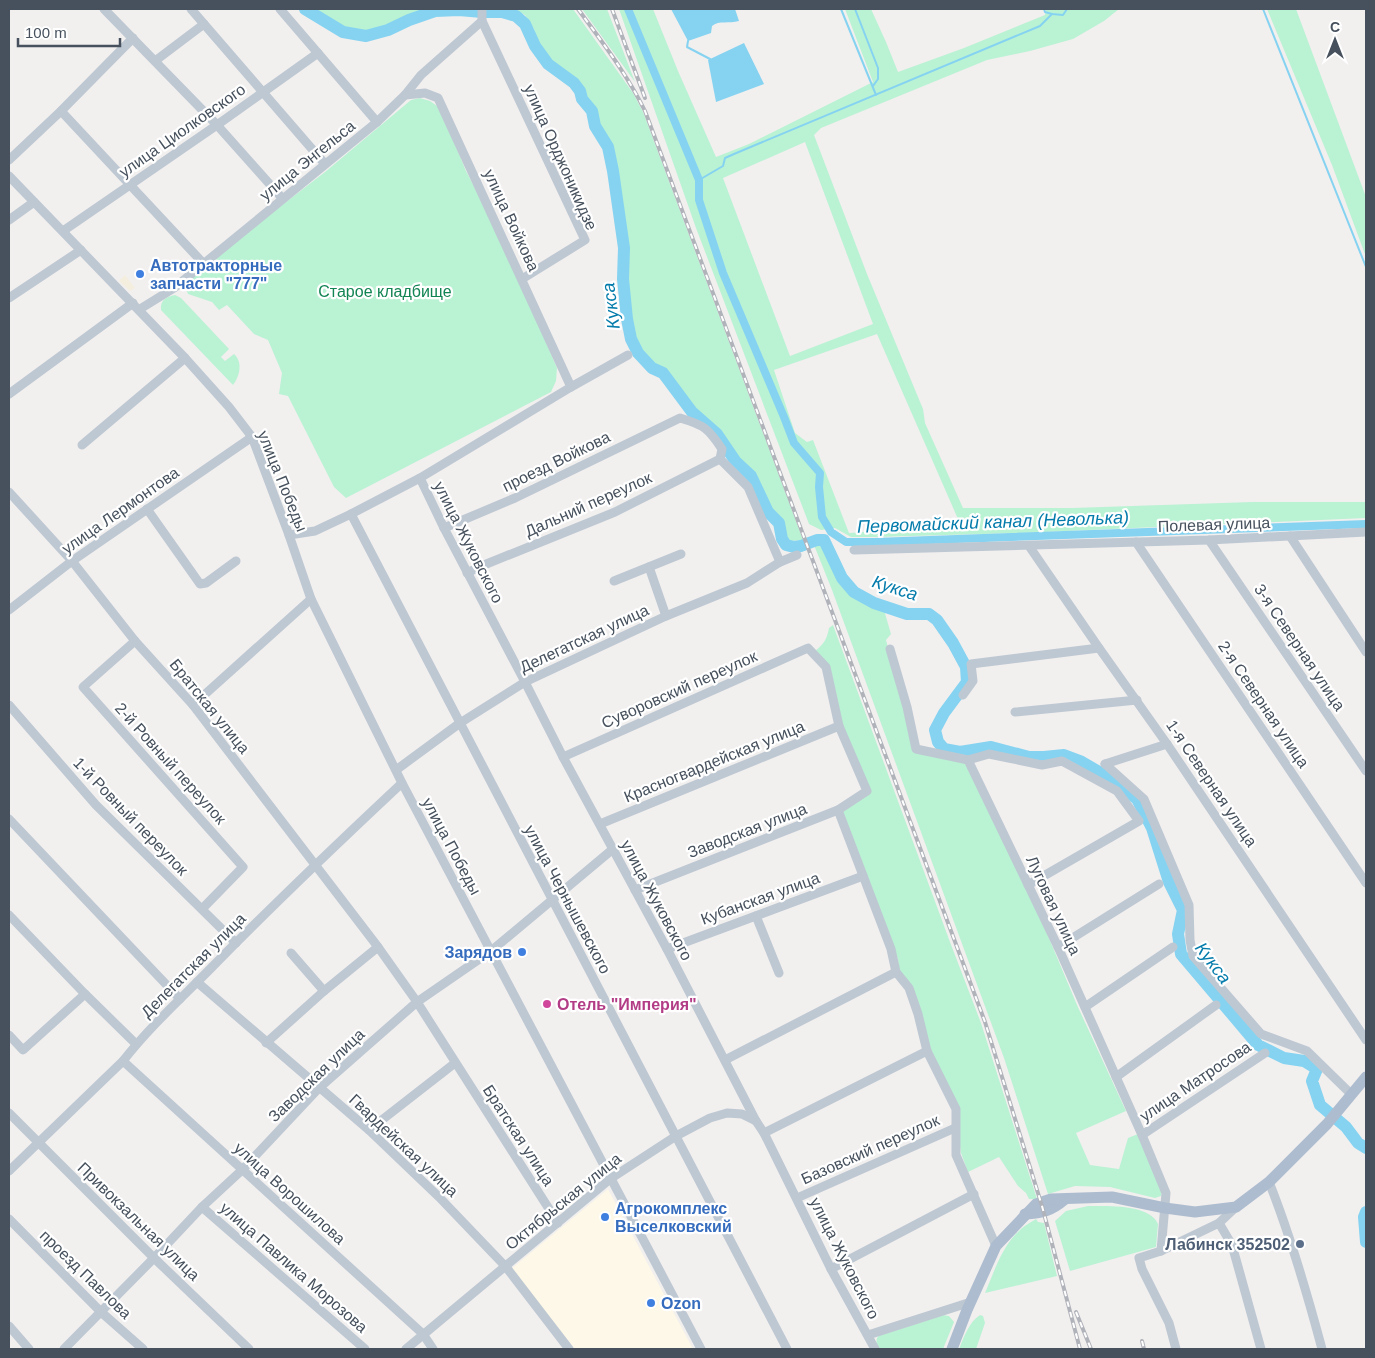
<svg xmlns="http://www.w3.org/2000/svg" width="1375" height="1358" viewBox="0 0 1375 1358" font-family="Arial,sans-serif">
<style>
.commercial{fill:#fdf8e7}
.green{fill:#baf2d4;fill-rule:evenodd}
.sand{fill:#f4eede}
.water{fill:#85d3f1}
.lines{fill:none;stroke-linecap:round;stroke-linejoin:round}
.stream{stroke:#85d3f1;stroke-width:2}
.canal{stroke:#85d3f1;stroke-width:8}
.river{stroke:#85d3f1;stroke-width:12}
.minor{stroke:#bec8d2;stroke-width:9}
.major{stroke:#adbccf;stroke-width:11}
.rail-casing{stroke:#b0b3ba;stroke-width:4}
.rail{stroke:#fff;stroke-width:2;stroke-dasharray:5.5;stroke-linecap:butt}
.shop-dot{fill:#3f7fe0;stroke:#fff;stroke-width:2}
.hotel-dot{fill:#d1479c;stroke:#fff;stroke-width:2}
.service-dot{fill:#5c6f8a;stroke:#fff;stroke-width:2}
.labels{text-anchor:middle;stroke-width:4.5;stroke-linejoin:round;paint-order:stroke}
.street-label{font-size:16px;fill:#46515d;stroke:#fff}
.shop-label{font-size:16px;font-weight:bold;fill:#366cbe;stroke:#fff;text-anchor:start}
.park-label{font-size:16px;fill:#118453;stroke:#fff}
.hotel-label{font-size:16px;font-weight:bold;fill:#b23c85;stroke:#fff;text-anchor:start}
.service-label{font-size:16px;font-weight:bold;fill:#4e5e75;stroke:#fff;text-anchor:end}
.water-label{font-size:18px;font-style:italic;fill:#057cab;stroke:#fff}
</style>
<rect width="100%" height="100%" fill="#f2efef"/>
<path class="commercial" d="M608 1189 693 1349H575L511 1269Z"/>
<g class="green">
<path d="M311 9H429C421 12 412 15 404 19 398 21 393 25 387 28 358 39 335 24 311 9Z"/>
<path d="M505 9H573L633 93 643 112 655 144 803 540 790 541 784 539 781 523 770 509 754 474 737 460 719 431 710 426 694 410 667 372 654 365 640 352 634 338 629 319 626 247 615 170 610 146 598 125 594 110 584 98 581 90 575 82 550 63 537 42 534 29 525 15 513 9Z"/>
<path d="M582 9H607L635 82Z"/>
<path d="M619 9H653L678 71 716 157 749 144 873 82 845 9H871L886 42 898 72 964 48 1045 15 1046 9H1119L1104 21 1073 39 1030 51 987 60 821 128 814 135 867 274 923 409 925 423 963 508H1072L1252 502H1366V518L1020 533 876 537H851L835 528 821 530 809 524 696 228ZM805 142 873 324 790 356 723 178ZM877 334 958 519 959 523 958 526 849 533 813 440 807 442 795 433 774 370Z"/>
<path d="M1267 9H1296L1366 197V257L1332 165Z"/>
<path d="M420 98 430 101 440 108 466 171 499 234 557 368 556 381 551 392 346 498 334 487 288 396 279 394 282 373 268 340 254 334 227 305 219 310 212 302 188 294 184 284 189 277 325 172 411 100Z"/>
<path d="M175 295 181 298 229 349 221 357 225 361 234 354C243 362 240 376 233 385L161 310C160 300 166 297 175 295Z"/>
<path d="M818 544 824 545 845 588 863 600 884 610 891 634 886 640 915 748 966 763 1046 931 1077 1005 1126 1111 1076 1133 1090 1165 1119 1169 1128 1138 1138 1134 1162 1191 1161 1196 1155 1198 1110 1187 1075 1186 1048 1194 1004 1058 832 590 814 545Z"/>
<path d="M833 625 950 942 981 1023 1037 1199H1029L1026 1193 1018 1186 999 1157 968 1172 961 1153 958 1131 960 1113 931 1050 899 971 898 959 893 947 842 812 869 793 842 725 831 673 815 651C824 644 827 639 829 628Z"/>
<path d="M1088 1206C1107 1206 1150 1204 1158 1224L1156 1247 1070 1271 1055 1221 1066 1211Z"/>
<path d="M1036 1219 1038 1222 1044 1223 1057 1276 985 1293C994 1272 1002 1246 1020 1230 1024 1226 1031 1222 1036 1219Z"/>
<path d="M943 1315 949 1316 954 1322 943 1349H879C876 1343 875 1339 880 1334L888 1333Z"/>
<path d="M980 1315 983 1316 985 1323 976 1349H959C964 1337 969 1322 980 1315Z"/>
</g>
<path class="sand" d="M125 275 135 288 130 291 119 281Z"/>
<g class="water">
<path d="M671 9H735L739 21C729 24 719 20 712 26L711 33 688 41Z"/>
<path d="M744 43 764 84 716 102 708 60Z"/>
</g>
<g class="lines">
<g class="stream">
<path d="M841 9 876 95"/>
<path d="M855 9 878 68V79L873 86"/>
<path d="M1044 9 1045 12 1052 14 1063 15 1067 9"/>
<path d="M1263 9 1366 267"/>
<path d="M688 41 687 47 710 59"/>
<path d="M699 180 723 166 725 158 734 154 1040 26 1052 14"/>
</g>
<path class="canal" d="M628 9 699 180V200L723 273 784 417 794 443 820 473 819 487 822 517 831 532 846 542H875L1366 524"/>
<g class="river">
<path d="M305 9 343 32 366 36 388 30 409 20 435 11 459 10 482 12H502L516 16 525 24 535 46 548 64 574 83 580 91 582 99 592 111 595 126 608 147 613 171 624 248 623 279 627 319 631 339 638 353 652 368 663 373 692 412 717 434 736 462 751 476 768 512 779 523 782 539 786 545 794 547 801 546 817 540H824L842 578 854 592 874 603 907 614H929L937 620 953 643 966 667 967 682 944 713 935 730 938 742 944 749 960 752 991 747 1029 757H1044L1064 755 1080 761 1113 780 1137 799 1152 828 1169 882 1183 910 1178 934 1181 954 1258 1045 1284 1058 1304 1061 1317 1069 1312 1081 1320 1105 1346 1127 1358 1143 1366 1148"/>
<path d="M1366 1212 1364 1217 1366 1242"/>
</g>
<g class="minor">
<path d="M104 9 217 125 282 198"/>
<path d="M191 9 325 164"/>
<path d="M280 9 377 122"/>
<path d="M482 9V21L585 240 522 279"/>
<path d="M155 61 204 24"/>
<path d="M61 111 203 263"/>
<path d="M9 160 61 111 133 38"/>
<path d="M9 176 185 358 229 407 252 437 289 535 311 599 402 783 701 1349"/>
<path d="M9 220 34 202"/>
<path d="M63 231 217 125 318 53"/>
<path d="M9 298 81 250"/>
<path d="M140 309 174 288 377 122 405 95 421 75 482 21"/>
<path d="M571 387 628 355"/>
<path d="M9 394 133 303"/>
<path d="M82 445 185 358"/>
<path d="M420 478 444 528 525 682 563 757 667 949 756 1121 764 1133 831 1269 875 1349"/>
<path d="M9 492 72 561 135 641 193 705 378 947 417 1002 558 1223"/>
<path d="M147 509 200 584 206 583 236 561"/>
<path d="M351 514 787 1349"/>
<path d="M444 528 515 498 680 418C704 425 708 428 722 449L720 459 748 487 780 562"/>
<path d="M289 535 315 531 351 514 420 478 571 387 438 98 425 93 405 95"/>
<path d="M1290 536 1366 652"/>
<path d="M1209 540 1366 771"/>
<path d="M1136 542 1366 883"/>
<path d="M1029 546 1099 648 1167 744 1366 1040"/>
<path d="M854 550 1209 540 1366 532"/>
<path d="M649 567 666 616"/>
<path d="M467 573 479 567 615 512 720 459"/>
<path d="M614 581 681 554"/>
<path d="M9 610 72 561 252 437"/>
<path d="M135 641 83 687 243 867 202 909"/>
<path d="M890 649 907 707 916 749 968 760 1058 947 1142 1135 1166 1193 1161 1251"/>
<path d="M963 695 973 681 971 664 1099 648"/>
<path d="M9 705 96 805 236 943"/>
<path d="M193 705 311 599"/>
<path d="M1015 712 1137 700"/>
<path d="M563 757 808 648 826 667 839 726 867 791 838 810 635 890"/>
<path d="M968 760 989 754 1042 765 1062 761 1117 791 1139 821 1028 885"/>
<path d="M1105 764 1144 799 1189 905 1190 940 1193 956 1261 1034 1307 1051 1351 1094"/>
<path d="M1105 764 1167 744"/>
<path d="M396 770 460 723 525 682 666 616 747 583 780 562 797 555"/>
<path d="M838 810 891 949 896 972 909 988 918 1014 927 1051 956 1109V1155L996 1246"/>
<path d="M9 819 180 999"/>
<path d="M600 824 839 726"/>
<path d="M9 915 85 994 136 1044"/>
<path d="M756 916 779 973"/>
<path d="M1058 947 1159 884"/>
<path d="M667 949 863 876"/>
<path d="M291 953 324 991"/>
<path d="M197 982 369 1130 439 1197 506 1267 569 1349"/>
<path d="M1085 1007 1173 947"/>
<path d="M9 1035 23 1050 85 994"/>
<path d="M266 1043 324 991 378 947"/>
<path d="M725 1060 896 972"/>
<path d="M123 1061 423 1334 433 1349"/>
<path d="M1116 1077 1216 1005"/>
<path d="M9 1113 154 1258 249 1349"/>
<path d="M369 1130 455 1063"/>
<path d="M764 1133 927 1051"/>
<path d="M1142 1135 1265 1053"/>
<path d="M9 1171 123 1061C151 1025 185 995 217 962 277 901 339 842 402 783"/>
<path d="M1269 1182C1291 1237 1307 1293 1322 1349"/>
<path d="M797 1198 955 1128"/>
<path d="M202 1207 365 1349"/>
<path d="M9 1219 101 1312 143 1349"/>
<path d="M1219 1223 1232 1245 1261 1349"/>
<path d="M831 1269 974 1194"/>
<path d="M9 1326 29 1349"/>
<path d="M868 1335 971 1302"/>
<path d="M64 1349 154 1258 202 1207 242 1170 319 1088 417 1002 491 951 613 849"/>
<path d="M406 1349 610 1179 676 1136 710 1118 727 1113 742 1114 756 1121"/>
<path d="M1176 1349 1169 1323 1142 1269 1139 1258 1161 1251 1219 1223 1236 1207"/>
</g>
<g class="major">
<path d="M1025 1214C1042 1213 1051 1211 1064 1200"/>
<path d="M952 1349 967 1310 996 1246 1036 1204 1051 1199 1112 1197 1165 1208 1195 1212 1236 1207 1269 1182 1327 1124 1366 1077"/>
</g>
<g class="rail-casing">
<g id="rail">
<path d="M578 9C602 42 627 74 645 111L985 1022 1042 1206 1080 1349"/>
<path d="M612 9 645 98"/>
<path d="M1076 1312 1091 1349"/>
<path d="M1142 1341 1144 1349"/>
</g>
</g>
<use href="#rail" class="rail"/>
</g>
<g class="shop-dot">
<circle cx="140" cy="274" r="5"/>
<circle cx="522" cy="952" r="5"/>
<circle cx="605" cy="1217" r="5"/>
<circle cx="651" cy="1303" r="5"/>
</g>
<circle class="hotel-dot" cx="547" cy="1004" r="5"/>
<circle class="service-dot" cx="1300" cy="1244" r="5"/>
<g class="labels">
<g class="street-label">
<text transform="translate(182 130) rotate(-35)" y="6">улица Циолковского</text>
<text transform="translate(561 157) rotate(66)" y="6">улица Орджоникидзе</text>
<text transform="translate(307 160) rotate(-39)" y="6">улица Энгельса</text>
<text transform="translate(512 220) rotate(65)" y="6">улица Войкова</text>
<text transform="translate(556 461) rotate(-26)" y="6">проезд Войкова</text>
<text transform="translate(283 481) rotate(68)" y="6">улица Победы</text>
<text transform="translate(588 504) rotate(-24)" y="6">Дальний переулок</text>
<text transform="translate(120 510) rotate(-35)" y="6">улица Лермонтова</text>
<text transform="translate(1214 524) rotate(-2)" y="6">Полевая улица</text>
<text transform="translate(469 542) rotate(63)" y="6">улица Жуковского</text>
<text transform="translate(584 638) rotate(-25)" y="6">Делегатская улица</text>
<text transform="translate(1300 647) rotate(56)" y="6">3-я Северная улица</text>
<text transform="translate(679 689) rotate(-24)" y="6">Суворовский переулок</text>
<text transform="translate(1264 704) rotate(56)" y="6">2-я Северная улица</text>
<text transform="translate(210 706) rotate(51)" y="6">Братская улица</text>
<text transform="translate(714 761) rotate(-22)" y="6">Красногвардейская улица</text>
<text transform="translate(171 763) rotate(48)" y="6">2-й Ровный переулок</text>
<text transform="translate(1212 783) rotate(56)" y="6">1-я Северная улица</text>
<text transform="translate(131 816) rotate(46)" y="6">1-й Ровный переулок</text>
<text transform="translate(747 830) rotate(-21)" y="6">Заводская улица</text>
<text transform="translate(452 846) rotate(62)" y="6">улица Победы</text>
<text transform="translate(760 898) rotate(-20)" y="6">Кубанская улица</text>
<text transform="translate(568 899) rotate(62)" y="6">улица Чернышевского</text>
<text transform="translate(657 900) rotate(62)" y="6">улица Жуковского</text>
<text transform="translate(1054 905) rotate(65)" y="6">Луговая улица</text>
<text transform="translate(193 965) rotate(-45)" y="6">Делегатская улица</text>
<text transform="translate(316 1075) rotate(-44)" y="6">Заводская улица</text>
<text transform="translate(1195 1081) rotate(-34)" y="6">улица Матросова</text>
<text transform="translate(519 1135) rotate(57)" y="6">Братская улица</text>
<text transform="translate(404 1145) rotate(43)" y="6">Гвардейская улица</text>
<text transform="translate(870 1149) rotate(-24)" y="6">Базовский переулок</text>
<text transform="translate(290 1193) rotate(42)" y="6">улица Ворошилова</text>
<text transform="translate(563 1201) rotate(-39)" y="6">Октябрьская улица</text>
<text transform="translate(139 1221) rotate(44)" y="6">Привокзальная улица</text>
<text transform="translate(845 1258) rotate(63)" y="6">улица Жуковского</text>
<text transform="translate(294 1267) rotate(41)" y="6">улица Павлика Морозова</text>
<text transform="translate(86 1274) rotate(44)" y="6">проезд Павлова</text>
</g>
<g class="shop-label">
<text x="150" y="271">Автотракторные<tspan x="150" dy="18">запчасти "777"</tspan></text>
<text x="512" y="958" text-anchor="end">Зарядов</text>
<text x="615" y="1214">Агрокомплекс<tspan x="615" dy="18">Выселковский</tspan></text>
<text x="661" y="1309">Ozon</text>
</g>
<g class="park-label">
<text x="385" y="297">Старое кладбище</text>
</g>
<g class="hotel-label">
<text x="557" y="1010">Отель "Империя"</text>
</g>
<g class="service-label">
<text x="1290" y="1250">Лабинск 352502</text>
</g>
<g class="water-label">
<text transform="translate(611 306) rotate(-97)" y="6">Кукса</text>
<text transform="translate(993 522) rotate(-2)" y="6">Первомайский канал (Неволька)</text>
<text transform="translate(895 588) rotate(18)" y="6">Кукса</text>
<text transform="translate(1213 963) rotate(53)" y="6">Кукса</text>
</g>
</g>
<rect width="1375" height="1358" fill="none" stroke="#46515d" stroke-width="20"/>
<g transform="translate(1335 40)" stroke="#ffffff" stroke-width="4" paint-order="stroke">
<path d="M0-4L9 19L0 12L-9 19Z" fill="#46515d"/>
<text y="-8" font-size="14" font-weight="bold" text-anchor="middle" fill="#46515d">С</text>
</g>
<path d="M18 38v8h102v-8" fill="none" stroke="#46515d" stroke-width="2.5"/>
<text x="25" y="38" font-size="15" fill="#46515d" stroke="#ffffff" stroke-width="4" paint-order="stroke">100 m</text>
</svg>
